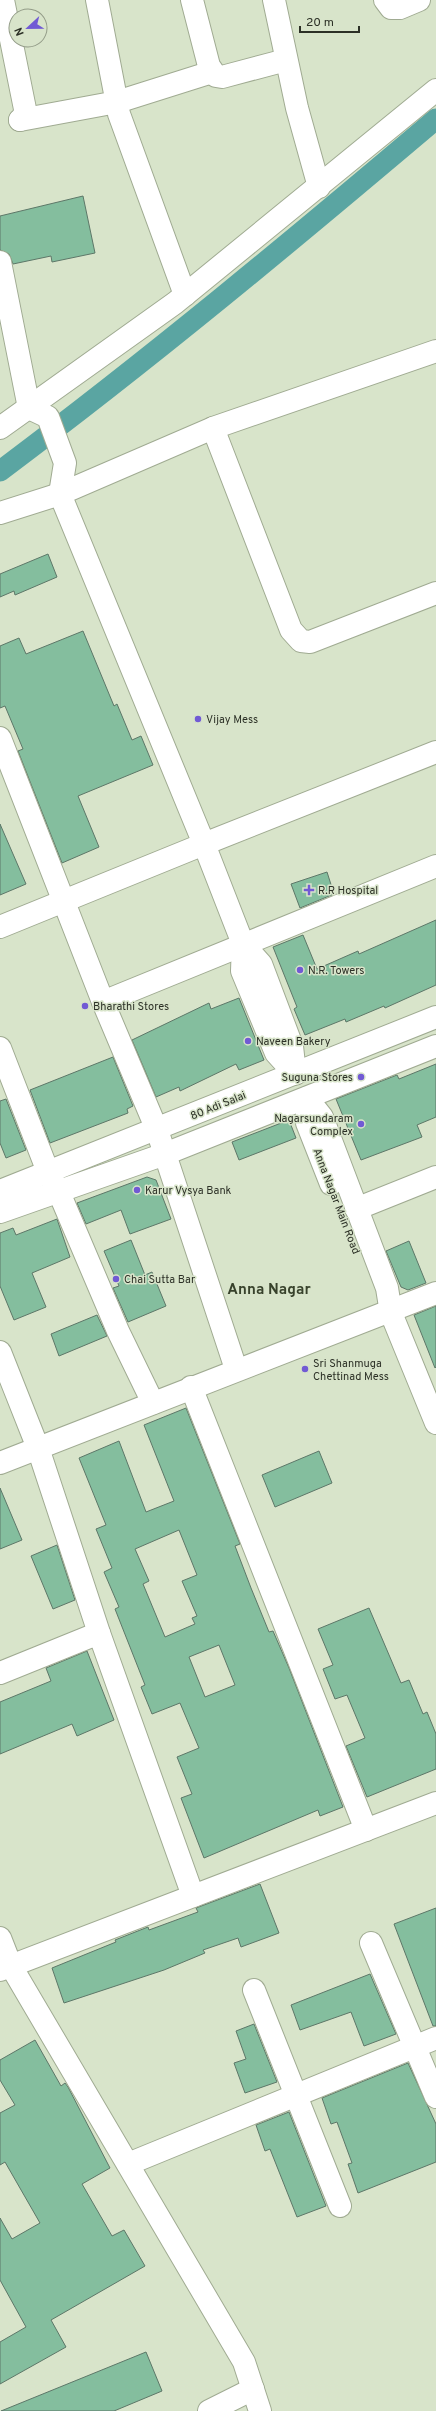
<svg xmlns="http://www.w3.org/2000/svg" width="436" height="2411" viewBox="0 0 436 2411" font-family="Overpass,sans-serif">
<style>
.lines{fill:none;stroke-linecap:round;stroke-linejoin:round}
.canal{stroke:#5aa5a2;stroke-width:21}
.building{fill:#84be9e;stroke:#5d7768;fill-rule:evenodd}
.minor-casing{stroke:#a0ab92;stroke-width:24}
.tertiary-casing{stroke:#a0ab92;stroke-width:24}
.secondary-casing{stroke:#a0ab92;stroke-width:24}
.minor{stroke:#fff;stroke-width:22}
.tertiary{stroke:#fff;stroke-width:22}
.secondary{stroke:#fff;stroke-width:22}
.poi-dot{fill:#715ad4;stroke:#d8e4ca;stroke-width:1.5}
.labels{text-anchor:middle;stroke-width:3;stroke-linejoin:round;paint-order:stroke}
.poi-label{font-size:11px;fill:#2c3026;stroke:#d8e4ca;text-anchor:start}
.street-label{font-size:11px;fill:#2c3026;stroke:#d8e4ca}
.district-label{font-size:15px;font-weight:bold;fill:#38422c;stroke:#d8e4ca}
</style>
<rect width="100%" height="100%" fill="#d8e4ca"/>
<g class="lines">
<path class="canal" d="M0 471C150 359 293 240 436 119"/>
</g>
<g class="building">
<path d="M83 196 95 253 52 262 51 256 13 264 9 254 0 250V216Z"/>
<path d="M48 554 57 577 15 595 14 591 0 597V574Z"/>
<path d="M83 631 114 706 117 704 132 740 141 736 153 765 78 796 99 847 62 863 18 751 23 749 5 706 0 708V646L19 638 26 654Z"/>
<path d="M0 824 26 884 0 895Z"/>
<path d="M327 872 334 894 300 908 291 884Z"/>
<path d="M436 920V985L385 1008 384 1006 346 1022 345 1019 305 1035 294 1009 297 1007 273 947 303 935 317 969 358 951 359 954Z"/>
<path d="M239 998 264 1060 239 1070 236 1064 180 1091 179 1087 156 1097 132 1040 209 1003 211 1009Z"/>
<path d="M113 1057 133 1106 127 1109 128 1113 50 1143 30 1090Z"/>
<path d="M436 1064V1117L417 1125 422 1137 361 1160 336 1099 397 1075 399 1079Z"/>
<path d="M6 1099 26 1150 6 1158 0 1143V1101Z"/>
<path d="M289 1120 296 1138 239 1160 232 1142Z"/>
<path d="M147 1177 156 1180 171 1219 130 1234 121 1210 86 1224 77 1203Z"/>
<path d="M57 1219 70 1257 32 1273 46 1307 14 1320 0 1286V1233L13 1228 16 1235Z"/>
<path d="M131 1240 145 1275 152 1272 166 1306 128 1322 113 1288 119 1286 104 1251Z"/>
<path d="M409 1241 426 1283 408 1290 401 1287 386 1251Z"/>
<path d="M436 1306V1367L435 1368 414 1315Z"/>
<path d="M97 1315 107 1336 59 1356 51 1334Z"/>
<path d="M186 1408 240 1544 235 1546 251 1588 269 1632 273 1631 289 1668 343 1807 320 1816 318 1810 204 1858 181 1798 192 1794 177 1757 199 1748 180 1703 152 1714 141 1687 145 1685 115 1609 119 1607 104 1572 112 1568 96 1529 106 1525 79 1458 119 1441 146 1512 174 1501 144 1425ZM179 1530 197 1575 182 1581 197 1616 192 1618 195 1624 165 1637 143 1584 149 1581 135 1549ZM219 1645 235 1685 205 1697 189 1657Z"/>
<path d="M319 1451 332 1483 275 1507 262 1475Z"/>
<path d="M0 1488 22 1540 0 1549Z"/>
<path d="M57 1545 75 1600 53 1609 31 1556Z"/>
<path d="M369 1608 401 1683 409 1680 423 1714 427 1712 436 1734V1769L367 1797 346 1746 365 1738 347 1695 335 1699 323 1669 333 1665 318 1629Z"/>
<path d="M87 1651 114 1720 77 1736 72 1724 0 1754V1702L51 1681 46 1668Z"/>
<path d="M260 1884 279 1933 241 1947 238 1938 203 1950 205 1953 164 1970 64 2003 52 1968 116 1942 115 1940 148 1927 149 1930 198 1912 196 1908Z"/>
<path d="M436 1908V2026H433L394 1924Z"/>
<path d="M370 1974 396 2034 364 2046 351 2012 300 2030 291 2005Z"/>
<path d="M254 2024 277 2082 245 2093 234 2063 246 2059 236 2031Z"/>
<path d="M35 2040 61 2086 65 2083 68 2087 110 2168 82 2184 112 2236 124 2230 145 2266 51 2320 66 2347 0 2384V2342L26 2327 0 2280V2218L12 2239 40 2223 5 2162 0 2165V2113L15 2105 0 2080V2060Z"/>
<path d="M408 2063 436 2124V2162L358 2193 348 2164 352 2163 337 2122 331 2124 322 2098Z"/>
<path d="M289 2112 326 2206 297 2217 270 2149 265 2151 256 2125Z"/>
<path d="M146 2352 162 2391 114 2411H1Z"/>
</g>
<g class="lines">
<g class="minor-casing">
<g id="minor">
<path d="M3 0 25 109 24 117 20 120"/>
<path d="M97 0 119 114 185 295"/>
<path d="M192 0 209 66 216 76 222 77 286 60"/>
<path d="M274 0 297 108 319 187"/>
<path d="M385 0 391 8H400L419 0"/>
<path d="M20 120 117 102 212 72"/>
<path d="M0 262 29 408 48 417 65 463 60 494 204 844 0 927"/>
<path d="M0 428 175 303 436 90"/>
<path d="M213 428 291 630 301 641 310 642 436 593"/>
<path d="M0 513 60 494 213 428 436 351"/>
<path d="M0 738 103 1002 157 1130 236 1369"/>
<path d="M243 944 242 971 276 1053 295 1074 292 1046 261 964 243 944 204 844 436 752"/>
<path d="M103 1002 436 866"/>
<path d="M0 1048 48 1172 58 1190 118 1331 153 1403"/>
<path d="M356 1209 436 1177"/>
<path d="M0 1352 38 1448 99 1633"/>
<path d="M191 1387 366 1830"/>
<path d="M0 1463 436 1293"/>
<path d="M0 1673 99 1633 193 1896"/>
<path d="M0 1938 11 1966 244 2362 260 2411"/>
<path d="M371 1943 436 2097"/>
<path d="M0 1970 436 1803"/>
<path d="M254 1990 340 2206"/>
<path d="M128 2164 436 2038"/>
<path d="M209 2411 253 2389"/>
</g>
</g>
<g class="tertiary-casing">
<g id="tertiary">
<path d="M307 1098 322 1117 387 1288 391 1313 436 1423"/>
<path d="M307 1098V1123L331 1184"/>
</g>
</g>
<g class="secondary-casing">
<g id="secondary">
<path d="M0 1191 436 1017"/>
<path d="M0 1212 165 1154 436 1046"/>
</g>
</g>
<use href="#minor" class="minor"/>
<use href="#tertiary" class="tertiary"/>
<use href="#secondary" class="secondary"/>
</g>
<g class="poi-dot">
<circle cx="198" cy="719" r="4"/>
<path d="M307 884h4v4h4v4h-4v4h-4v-4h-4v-4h4z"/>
<circle cx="300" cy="970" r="4"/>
<circle cx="85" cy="1006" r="4"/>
<circle cx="248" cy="1041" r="4"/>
<circle cx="361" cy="1077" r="4"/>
<circle cx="361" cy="1124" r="4"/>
<circle cx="137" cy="1190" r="4"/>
<circle cx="116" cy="1279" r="4"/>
<circle cx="305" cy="1369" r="4"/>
</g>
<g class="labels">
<g class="poi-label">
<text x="206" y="723">Vijay Mess</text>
<text x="318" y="894">R.R Hospital</text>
<text x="308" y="974">N.R. Towers</text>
<text x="93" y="1010">Bharathi Stores</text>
<text x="256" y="1045">Naveen Bakery</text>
<text x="353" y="1081" text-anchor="end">Suguna Stores</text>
<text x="353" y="1122" text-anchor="end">Nagarsundaram<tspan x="353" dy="13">Complex</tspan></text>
<text x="145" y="1194">Karur Vysya Bank</text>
<text x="124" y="1283">Chai Sutta Bar</text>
<text x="313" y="1367">Sri Shanmuga<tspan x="313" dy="13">Chettinad Mess</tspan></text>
</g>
<g class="street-label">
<text transform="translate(218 1105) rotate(-22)" y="4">80 Adi Salai</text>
<text transform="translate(337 1201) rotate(69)" y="4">Anna Nagar Main Road</text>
</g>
<g class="district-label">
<text x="269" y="1294">Anna Nagar</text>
</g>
</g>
<g transform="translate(28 28) rotate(248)"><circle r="19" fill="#d8e4ca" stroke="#939c88"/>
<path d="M0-3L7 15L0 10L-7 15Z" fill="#715ad4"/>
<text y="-6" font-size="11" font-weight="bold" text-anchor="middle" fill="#2c3026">N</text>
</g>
<path d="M300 26v6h59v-6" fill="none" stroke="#2c3026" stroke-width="2"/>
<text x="306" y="26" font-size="12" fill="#2c3026" stroke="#d8e4ca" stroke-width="3" paint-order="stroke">20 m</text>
</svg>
